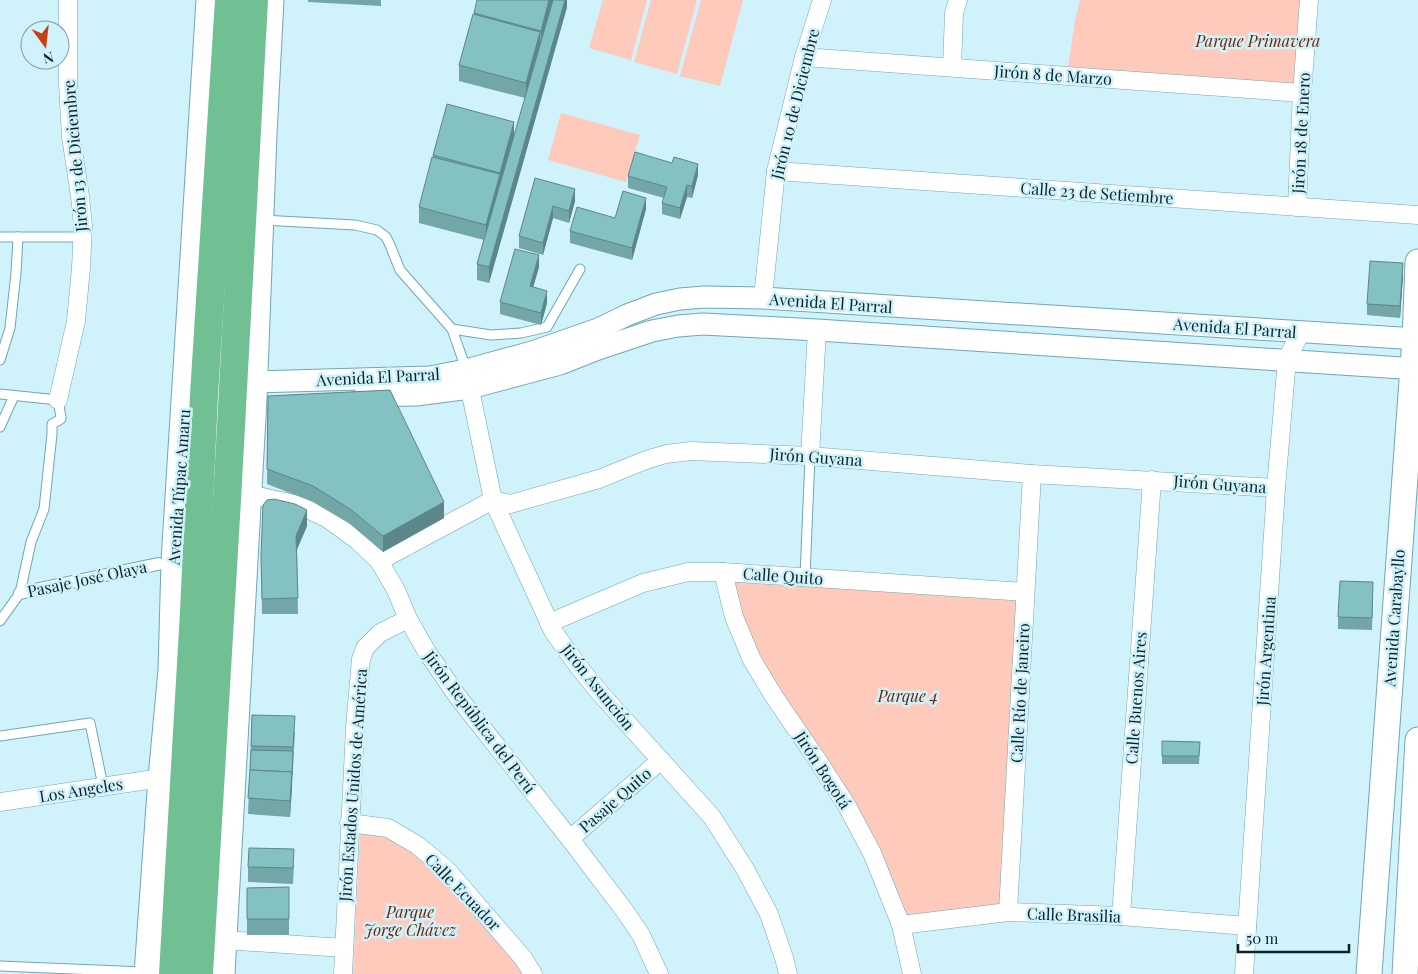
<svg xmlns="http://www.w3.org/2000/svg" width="1418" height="974" viewBox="0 0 1418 974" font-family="'Playfair Display',serif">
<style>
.green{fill:#fdcabc}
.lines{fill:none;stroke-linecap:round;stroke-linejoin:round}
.service-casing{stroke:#6fa7b6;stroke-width:11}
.pedestrian-casing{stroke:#6fa7b6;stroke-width:14}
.minor-casing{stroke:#6fa7b6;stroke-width:19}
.tertiary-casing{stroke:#6fa7b6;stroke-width:23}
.secondary-casing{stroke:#6fa7b6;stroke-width:27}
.trunk-casing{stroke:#fff;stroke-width:29}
.service{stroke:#fff;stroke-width:9}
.pedestrian{stroke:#fff;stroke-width:12}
.minor{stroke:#fff;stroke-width:18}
.tertiary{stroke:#fff;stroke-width:21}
.secondary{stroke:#fff;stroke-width:25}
.trunk{stroke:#70c094;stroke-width:28}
.wall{fill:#72a6a7}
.shaded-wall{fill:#5c8788}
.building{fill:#84c1c2;stroke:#5c8788}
.labels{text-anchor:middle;stroke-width:5;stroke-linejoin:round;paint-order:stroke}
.park-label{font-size:16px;font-style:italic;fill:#752004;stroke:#d0f2fb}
.street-label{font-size:16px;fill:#0b2329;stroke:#d0f2fb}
</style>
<rect width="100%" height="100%" fill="#d0f2fb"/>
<g class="green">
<path d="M603 0H647L631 60 589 48Z"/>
<path d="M651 0H697L677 74 634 62Z"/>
<path d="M701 0H743L720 86 680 76Z"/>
<path d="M1080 0H1302L1296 84 1068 68 1075 20Z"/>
<path d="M561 113 640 135 626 182 548 160Z"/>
<path d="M733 579 1018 598 1000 906 906 916 785 698 764 663 742 619Z"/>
<path d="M360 832 389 838 411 851 439 874 490 930 523 974H353Z"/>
</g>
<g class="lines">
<g class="service-casing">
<g id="service">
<path d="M262 220 355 225 377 230 386 237 390 245 400 270 452 329 466 369"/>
<path d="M0 237H82"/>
<path d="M452 329 491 335 521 333 547 327 580 269"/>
<path d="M0 360 10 328 16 273 18 237"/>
<path d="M0 394 58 400 61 417V419L52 424V434L44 509 31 542 20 593 0 621"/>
<path d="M0 427 14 396"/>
<path d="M805 577 810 456"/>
<path d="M0 736 90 723 103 786"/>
<path d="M0 966 145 972"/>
</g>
</g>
<g class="pedestrian-casing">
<path id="pedestrian" d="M20 593 158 564"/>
</g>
<g class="minor-casing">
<g id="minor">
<path d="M804 57 1302 93"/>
<path d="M952 67 954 13 958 0"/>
<path d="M776 171 1418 215"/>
<path d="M1297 207 1302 93 1309 0"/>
<path d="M763 298 776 171 804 57 822 0"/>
<path d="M467 375 493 500 553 631 578 666 600 693 712 817 745 869 769 914 784 958 788 974"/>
<path d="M58 400 76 321 81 268 83 226 80 196 71 137 68 84V0"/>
<path d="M810 456 817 330"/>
<path d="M249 494 299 505 328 519 357 540 379 561 396 590 408 619 427 652 458 697 570 839 624 910 641 935 659 974"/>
<path d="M379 561 493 500 510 504 599 479 646 460 666 454 691 451 810 456 1032 474 1276 488"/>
<path d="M723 572 734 617 752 660 775 698 818 761 847 806 872 853 901 925 912 974"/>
<path d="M549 623 643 583 688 572H723L1025 592"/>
<path d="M0 802 161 778"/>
<path d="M349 823 388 828 417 845 447 870 523 958 533 974"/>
<path d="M570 839 661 760"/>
<path d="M1008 912 1032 474"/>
<path d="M1121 916 1152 480"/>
<path d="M901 925 1008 912 1121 916 1247 926"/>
<path d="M224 940 344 948"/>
<path d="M343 974 355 728 361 659 365 648 380 633 408 619"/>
<path d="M1244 974 1276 488 1287 359 1301 332"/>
</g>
</g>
<g class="tertiary-casing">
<g id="tertiary">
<path d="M255 382 430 377 466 370 532 352 598 329 627 315 656 304 680 299 704 297 763 298 1418 339"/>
<path d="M364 396 416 395 470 388 560 364 598 349 652 331 678 326 703 324 817 330 1418 369"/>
</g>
</g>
<g class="secondary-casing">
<g id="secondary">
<path d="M147 974 161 778 171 670 174 561 209 0"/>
<path d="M222 974 254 399 264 134 271 0"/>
<path d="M1369 974 1415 339 1418 262"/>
<path d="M1405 974 1418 740"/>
</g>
</g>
<g class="trunk-casing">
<g id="trunk">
<path d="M173 974 194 612 204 395 229 0"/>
<path d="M199 974 227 500 254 0"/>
</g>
</g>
<use href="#service" class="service"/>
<use href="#pedestrian" class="pedestrian"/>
<use href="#minor" class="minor"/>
<use href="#tertiary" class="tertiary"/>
<use href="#secondary" class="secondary"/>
<use href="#trunk" class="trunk"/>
</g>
<g class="wall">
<path d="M308 0H381V6L308 2Z"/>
<path d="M567 0V7L489 283 477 280V264L484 240 419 223V207L433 155 514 137 525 98 459 81V65L474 13Z"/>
<path d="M698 175 692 198 687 197 680 219 662 214V203L664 198 628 188V176Z"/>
<path d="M535 178 575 201 569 223 553 218 543 255 519 248V236Z"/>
<path d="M646 209 632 260 570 243V231Z"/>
<path d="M539 267 533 287 547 303 541 325 500 314V302Z"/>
<path d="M1403 275 1400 318 1367 315V304Z"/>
<path d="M268 396 444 518 383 552 350 524 313 502 267 484Z"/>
<path d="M307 526 297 550 298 614H262L261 556Z"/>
<path d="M1373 594 1372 630 1338 629V617Z"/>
<path d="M252 715 295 732 292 787 290 817 248 814Z"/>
<path d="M1162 741 1200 742 1199 764H1162Z"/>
<path d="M294 865 293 884 248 882V867Z"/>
<path d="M289 887V935H247V888Z"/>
</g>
<g class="shaded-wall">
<path d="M549 0H553L541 46V31Z"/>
<path d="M565 0H567V7L489 283V267Z"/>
<path d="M540 32V48L526 99V83Z"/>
<path d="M514 122V138L500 189V173Z"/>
<path d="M698 164V175L692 198V186Z"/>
<path d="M500 174V190L486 241V225Z"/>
<path d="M687 185V197L680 219V208Z"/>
<path d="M575 189V201L569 223V211Z"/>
<path d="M646 198V209L632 260V248Z"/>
<path d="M553 206V218L543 255V243Z"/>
<path d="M539 255V267L530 298V286Z"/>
<path d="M1403 263V275L1400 318V306Z"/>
<path d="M547 291V303L541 325V313Z"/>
<path d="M444 502V518L383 552V536Z"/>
<path d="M307 510V526L296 551V536Z"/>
<path d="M292 772V787L290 817V801Z"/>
</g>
<g class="building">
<path d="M477 0H549L541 31 474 13Z"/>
<path d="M553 0H565L489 267 477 264Z"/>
<path d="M473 14 540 32 526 83 459 65Z"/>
<path d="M447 104 514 122 500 173 433 155Z"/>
<path d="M635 152 672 163 674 157 698 164 692 186 687 185 680 208 662 203 667 187 628 176Z"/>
<path d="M432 157 500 174 486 225 419 207Z"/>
<path d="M535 178 575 189 569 211 553 206 543 243 519 236Z"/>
<path d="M623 191 646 198 632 248 570 231 577 207 615 218Z"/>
<path d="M515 249 539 255 530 286 547 291 541 313 500 302Z"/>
<path d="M1370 261 1403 263 1400 306 1367 304Z"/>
<path d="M390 390 444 502 383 536 350 509 313 486 267 469 268 396Z"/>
<path d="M274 499 295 504 307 510 296 536 298 598 262 599 261 556 263 505 267 500Z"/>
<path d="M1340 581 1373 582 1372 618 1338 617Z"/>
<path d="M252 715 295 716 293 747 251 746Z"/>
<path d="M1162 741 1200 742 1199 756H1162Z"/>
<path d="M251 750 293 751 292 775V772L250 770Z"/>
<path d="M250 770 292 772 290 801 248 798Z"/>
<path d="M249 848 294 849 293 868 248 867Z"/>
<path d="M289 887V919H247V888Z"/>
</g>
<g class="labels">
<g class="park-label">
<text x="1258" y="47">Parque Primavera</text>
<text x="908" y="702">Parque 4</text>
<text x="410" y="918">Parque<tspan x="410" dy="18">Jorge Chávez</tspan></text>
</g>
<g class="street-label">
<text transform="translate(1053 75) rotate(4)" y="6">Jirón 8 de Marzo</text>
<text transform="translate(795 104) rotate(-76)" y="6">Jirón 10 de Diciembre</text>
<text transform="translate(1301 133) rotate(-87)" y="6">Jirón 18 de Enero</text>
<text transform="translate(75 156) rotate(-95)" y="6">Jirón 13 de Diciembre</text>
<text transform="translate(1097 193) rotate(4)" y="6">Calle 23 de Setiembre</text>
<text transform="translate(831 303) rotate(4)" y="6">Avenida El Parral</text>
<text transform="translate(1235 328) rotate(4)" y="6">Avenida El Parral</text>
<text transform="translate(378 377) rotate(-3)" y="6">Avenida El Parral</text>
<text transform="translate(816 457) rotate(4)" y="6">Jirón Guyana</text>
<text transform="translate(1220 484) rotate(4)" y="6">Jirón Guyana</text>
<text transform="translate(179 487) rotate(-86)" y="6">Avenida Túpac Amaru</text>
<text transform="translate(783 576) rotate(4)" y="6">Calle Quito</text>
<text transform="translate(87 579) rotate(-12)" y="6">Pasaje José Olaya</text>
<text transform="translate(1394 618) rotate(-86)" y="6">Avenida Carabayllo</text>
<text transform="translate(1266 651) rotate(-86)" y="6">Jirón Argentina</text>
<text transform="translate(598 687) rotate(51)" y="6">Jirón Asunción</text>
<text transform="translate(1020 693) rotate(-87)" y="6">Calle Río de Janeiro</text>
<text transform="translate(1136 698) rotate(-86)" y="6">Calle Buenos Aires</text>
<text transform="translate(480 722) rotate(53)" y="6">Jirón República del Perú</text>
<text transform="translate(823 770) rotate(57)" y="6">Jirón Bogotá</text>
<text transform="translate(353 785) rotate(-86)" y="6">Jirón Estados Unidos de América</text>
<text transform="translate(81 790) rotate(-9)" y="6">Los Angeles</text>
<text transform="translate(615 800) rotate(-41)" y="6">Pasaje Quito</text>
<text transform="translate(463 892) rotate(46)" y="6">Calle Ecuador</text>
<text transform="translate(1074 915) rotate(2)" y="6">Calle Brasilia</text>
</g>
</g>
<g transform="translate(45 45) rotate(165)"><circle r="24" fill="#d0f2fb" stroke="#819fa7"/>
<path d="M0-4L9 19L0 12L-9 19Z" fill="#c83f14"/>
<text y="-8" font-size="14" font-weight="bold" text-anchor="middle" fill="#0b2329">N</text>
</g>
<path d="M1238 944v8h111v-8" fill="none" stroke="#0b2329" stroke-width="2.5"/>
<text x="1246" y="944" font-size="15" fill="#0b2329" stroke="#d0f2fb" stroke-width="4" paint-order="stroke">50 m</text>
</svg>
